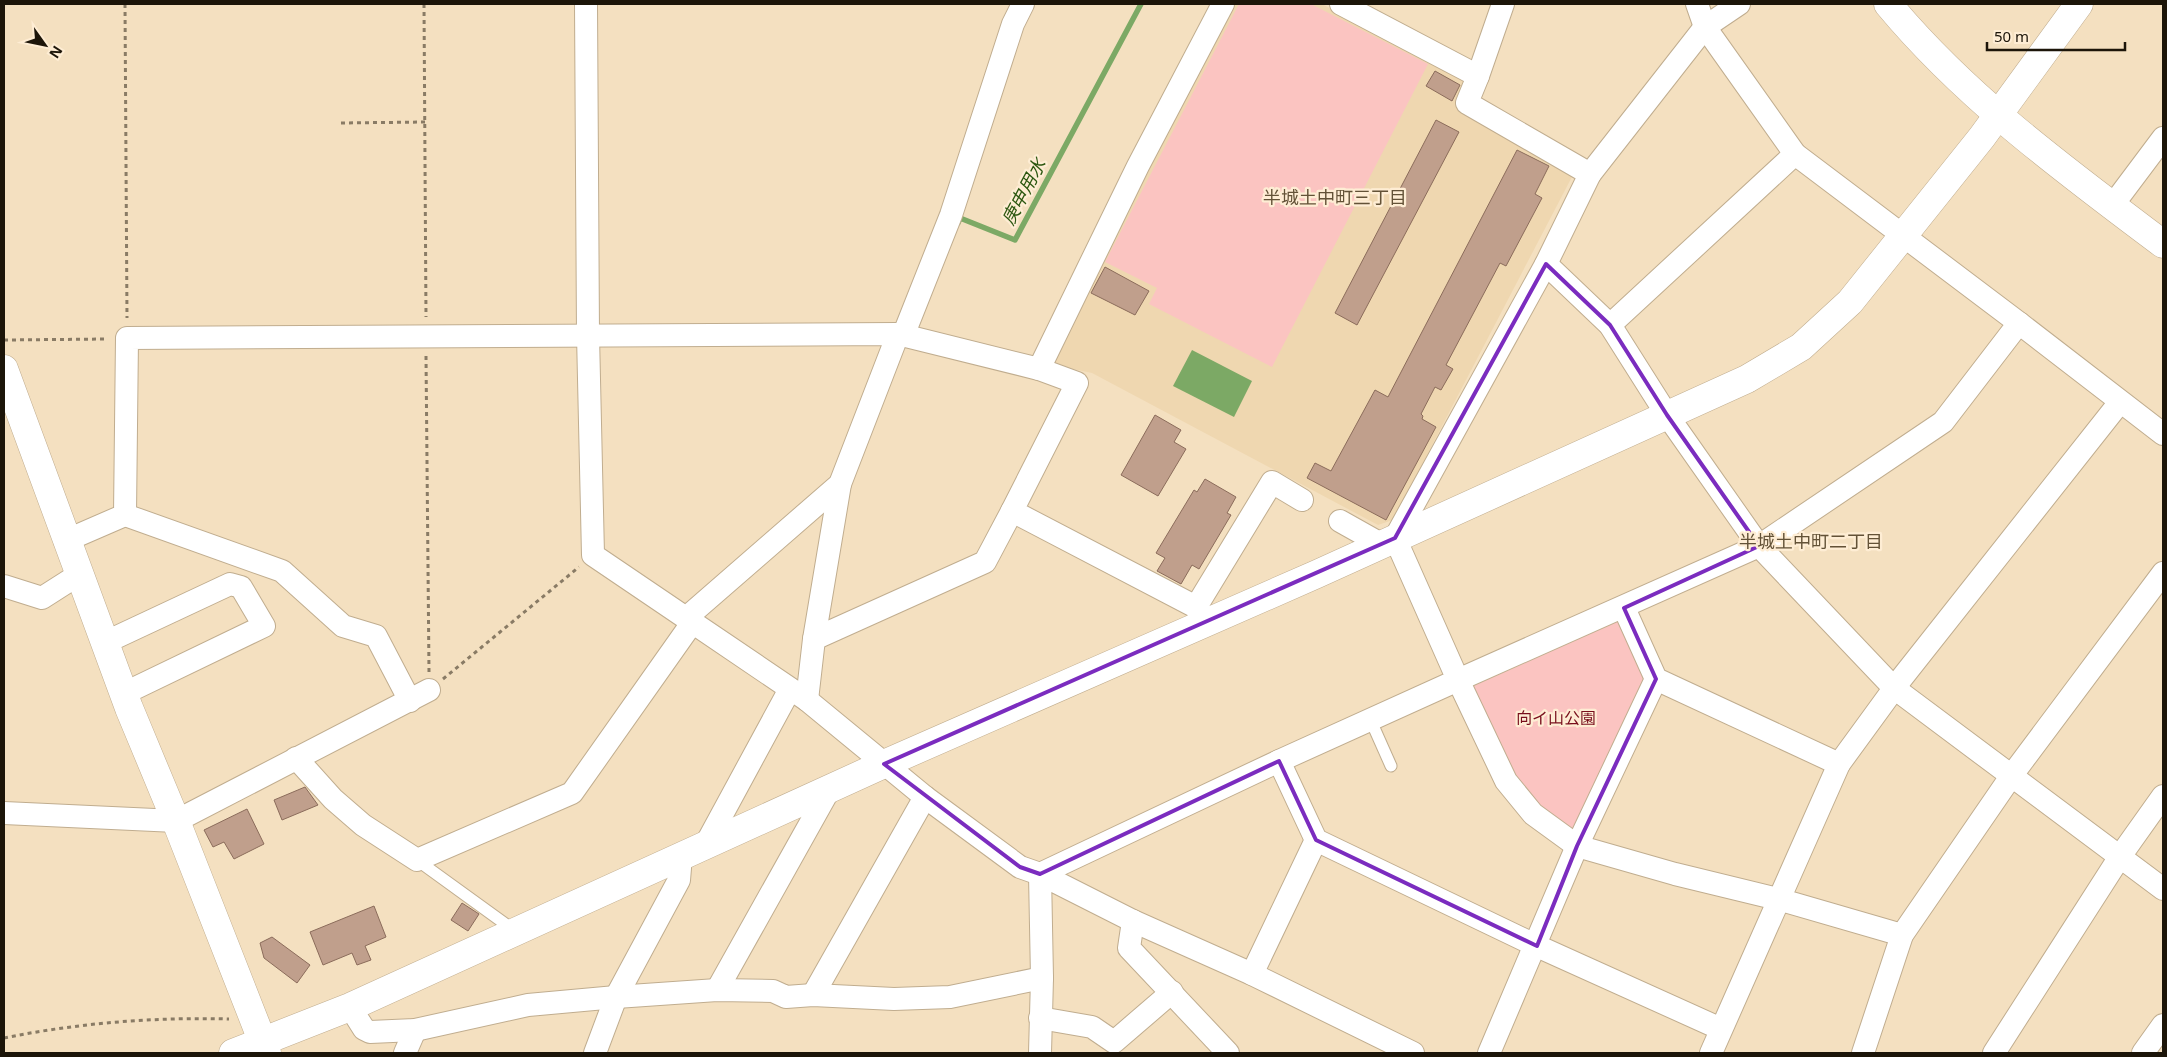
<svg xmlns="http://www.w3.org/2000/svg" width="2167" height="1057" viewBox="0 0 2167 1057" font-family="'Noto Sans','Noto Sans JP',sans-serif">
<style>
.built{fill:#efd7b0}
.green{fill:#fbc4c1}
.water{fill:#7ca965}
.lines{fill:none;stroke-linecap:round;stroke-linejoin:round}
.stream{stroke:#7ca965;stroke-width:5.5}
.building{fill:#c09f8c;stroke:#8b6c5b}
.service-casing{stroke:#c0ad8f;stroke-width:13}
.minor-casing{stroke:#c0ad8f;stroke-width:24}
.tertiary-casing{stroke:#c0ad8f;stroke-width:29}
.path{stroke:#897b65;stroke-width:3;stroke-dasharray:4 4;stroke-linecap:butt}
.service{stroke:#fff;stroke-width:11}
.minor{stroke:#fff;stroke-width:22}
.tertiary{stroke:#fff;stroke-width:28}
.marked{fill:none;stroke:#7b2cbf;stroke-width:4;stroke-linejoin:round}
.labels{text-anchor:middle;stroke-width:4.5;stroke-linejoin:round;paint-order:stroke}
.park-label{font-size:16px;fill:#780e1c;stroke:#feedd4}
.water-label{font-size:18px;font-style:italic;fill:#2c5710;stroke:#feedd4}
.neighbourhood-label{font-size:18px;fill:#635237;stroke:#feedd4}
</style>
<rect width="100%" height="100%" fill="#f4e0c0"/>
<path class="built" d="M1233 4H1322L1465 80 1455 105 1575 171 1393 520 1378 525 1092 373 1053 365 1046 358Z"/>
<g class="green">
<path d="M1239 4H1311L1428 64 1272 367 1149 304 1157 288 1105 262Z"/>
<path d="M1619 621 1645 678 1574 834 1537 808 1513 775 1473 686Z"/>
</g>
<path class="water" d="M1192 350 1252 381 1234 417 1173 386Z"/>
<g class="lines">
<path class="stream" d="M958 223 960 218 1015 240 1141 4"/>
</g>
<g class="building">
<path d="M1435 71 1460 85 1452 101 1426 86Z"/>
<path d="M1436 120 1459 132 1357 325 1335 313Z"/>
<path d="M1517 150 1549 166 1535 194 1542 198 1506 266 1500 263 1446 365 1453 369 1441 390 1435 387 1421 414 1423 416 1422 419 1436 427 1386 520 1307 478 1315 463 1331 471 1375 390 1388 397Z"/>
<path d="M1105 267 1149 291 1135 315 1091 293Z"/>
<path d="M1155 415 1181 430 1174 442 1186 449 1158 496 1121 475Z"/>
<path d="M1205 479 1236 497 1227 513 1231 515 1199 569 1192 565 1181 584 1157 571 1165 558 1156 553 1194 490 1197 492Z"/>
<path d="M305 787 318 805 282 820 274 800Z"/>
<path d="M247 809 264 844 234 859 224 842 213 847 204 830Z"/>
<path d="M462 903 479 914 468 931 451 920Z"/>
<path d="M374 906 386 937 365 946 371 960 357 965 352 953 323 965 310 932Z"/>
<path d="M272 937 310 965 297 983 264 958 260 943Z"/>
</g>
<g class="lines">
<g class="service-casing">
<g id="service">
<path d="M1371 721 1391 766"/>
<path d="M417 860 515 931"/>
</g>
</g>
<g class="minor-casing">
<g id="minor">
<path d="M586 4 588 335 593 555 686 618 840 484 898 334"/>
<path d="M1697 4 1705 27 1795 154 2019 323 1943 422 1759 546 1458 680 1506 781 1533 814 1577 846 1675 874 1778 899 1902 935"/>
<path d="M1478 76 1503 4"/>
<path d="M1590 174 1705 27 1739 4"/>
<path d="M2112 206 2163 138"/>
<path d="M1546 264 1610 325 1667 415 1759 546 1894 688 2163 889"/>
<path d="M2019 323 2163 434"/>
<path d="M1610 325 1795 154"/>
<path d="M903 336 951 215 1013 24 1023 4"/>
<path d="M1039 369 1138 166 1223 4"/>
<path d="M840 484 814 639 985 562 1012 511"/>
<path d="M125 515 282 571 343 626 376 636 410 701"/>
<path d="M1340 521 1381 544"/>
<path d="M65 541 125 515 127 338 898 334 1039 369 1077 383 1012 511 1196 607 1203 622"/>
<path d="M4 586 42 598 78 575"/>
<path d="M1196 607 1272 482 1302 500"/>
<path d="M1624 608 1656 679 1839 764 1901 679 2120 402"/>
<path d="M686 618 807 700 925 797 1020 867 1040 874 1279 761 1458 680 1395 538 1546 264 1590 174 1467 103 1478 76 1341 4"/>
<path d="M104 643 230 584 241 587 264 626 123 694"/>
<path d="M807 700 814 639"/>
<path d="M296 758 333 799 363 825 417 860 572 793 692 623"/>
<path d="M1279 761 1316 840 1537 946 1721 1029"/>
<path d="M4 813 176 821 429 690"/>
<path d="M706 844 790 689"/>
<path d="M1133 921 1129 948 1228 1053"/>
<path d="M1252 974 1316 840"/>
<path d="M717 990 829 790"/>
<path d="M813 995 925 797"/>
<path d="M350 1007 364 1029 370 1032 415 1030 528 1005 616 997 717 990 773 991 786 997 813 995 894 999 950 997 1042 978"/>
<path d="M1040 1018 1092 1027 1114 1042 1172 992"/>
<path d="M405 1053 415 1030"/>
<path d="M595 1053 616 997 679 880 681 856"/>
<path d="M1040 1053 1042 978 1040 874 1133 921 1252 974 1413 1053"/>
<path d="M1489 1053 1577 846 1656 679"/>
<path d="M1711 1053 1839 764"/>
<path d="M1863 1053 1902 935 2012 775 2163 573"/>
<path d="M1994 1053 2121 855 2163 796"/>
<path d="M2143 1053 2163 1025"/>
</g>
</g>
<g class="tertiary-casing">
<g id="tertiary">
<path d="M1888 4C1966 98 2066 171 2163 244"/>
<path d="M4 369 129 708 176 821 267 1053"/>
<path d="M233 1053 350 1007 884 764 1317 574 1747 379 1801 347 1850 302 1982 137 2079 4"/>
</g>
</g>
<g class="path">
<path d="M125 4 127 318"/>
<path d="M424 4 426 317"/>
<path d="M341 123 425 122"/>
<path d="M4 340 108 339"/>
<path d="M426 356 429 672"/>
<path d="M443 679 579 567"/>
<path d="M4 1038C78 1023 154 1017 229 1019"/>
</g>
<use href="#service" class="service"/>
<use href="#minor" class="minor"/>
<use href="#tertiary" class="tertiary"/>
</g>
<path class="marked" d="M1546 264 1610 325 1667 415 1759 546 1624 608 1656 679 1577 846 1537 946 1316 840 1279 761 1040 874 1020 867 884 764 1395 538Z"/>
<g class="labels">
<g class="park-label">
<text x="1556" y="724">向イ山公園</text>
</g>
<g class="water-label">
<text transform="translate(1024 192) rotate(-62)" y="6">庚申用水</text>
</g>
<g class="neighbourhood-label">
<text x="1335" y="204">半城土中町三丁目</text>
<text x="1811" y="548">半城土中町二丁目</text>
</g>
</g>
<rect width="2167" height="1057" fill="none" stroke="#1c1509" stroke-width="10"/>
<g transform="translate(45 45) rotate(123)" stroke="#feedd4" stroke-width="4" paint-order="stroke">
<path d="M0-4L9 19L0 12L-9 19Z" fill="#1c1509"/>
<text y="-8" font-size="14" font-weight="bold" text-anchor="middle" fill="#1c1509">N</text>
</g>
<path d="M1987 42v8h138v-8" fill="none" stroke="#1c1509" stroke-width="2.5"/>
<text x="1994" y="42" font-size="15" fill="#1c1509" stroke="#feedd4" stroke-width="4" paint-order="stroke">50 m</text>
</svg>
